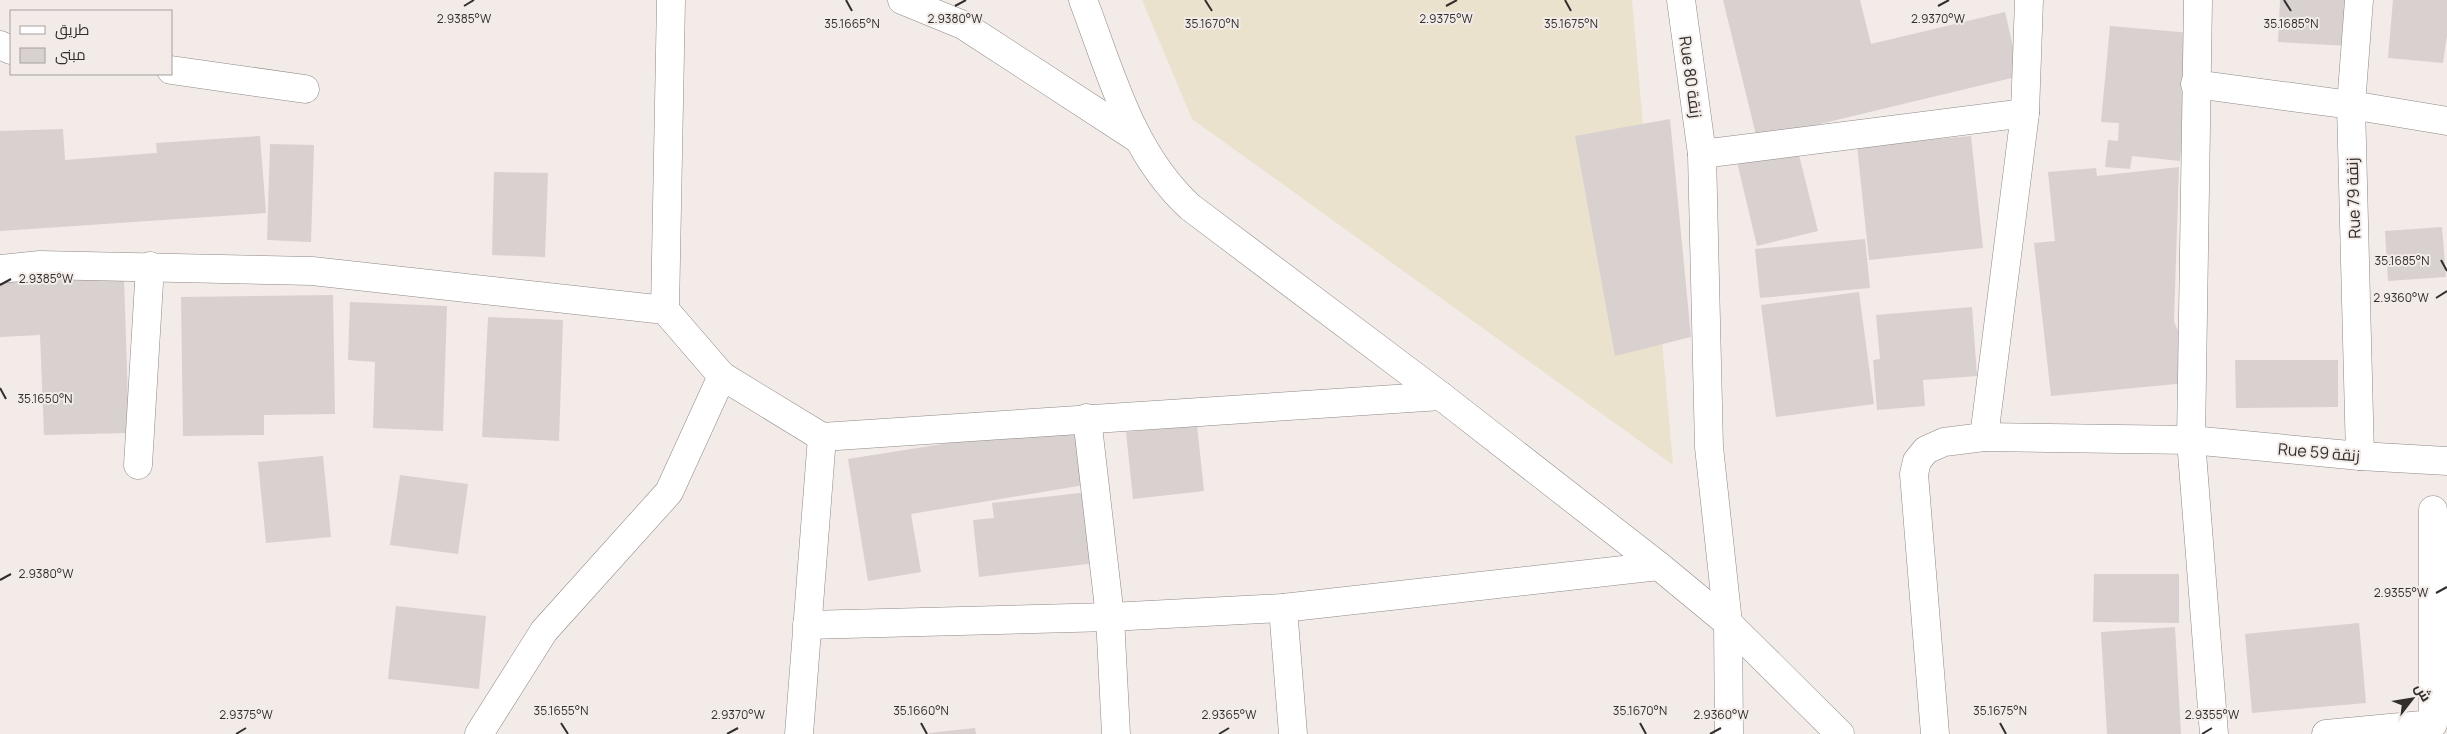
<svg xmlns="http://www.w3.org/2000/svg" width="2447" height="734" viewBox="0 0 2447 734" font-family="Manrope,Cairo,sans-serif">
<style>
.education{fill:#ebe2cd}
.building{fill:#d8d1cf}
.lines{fill:none;stroke-linecap:round;stroke-linejoin:round}
.minor-casing{stroke:#8f8886;stroke-width:29}
.minor{stroke:#fff;stroke-width:28}
.ticks{fill:none;stroke:#312e2d;stroke-width:2}
.labels{text-anchor:middle;stroke-width:4;stroke-linejoin:round;paint-order:stroke}
.street-label{font-size:16px;fill:#312e2d;stroke:#f2ebe8}
.ticks-label{font-size:12px;text-anchor:middle;fill:#312e2d;stroke:#f2ebe8;stroke-width:4;stroke-linejoin:round;paint-order:stroke}
</style>
<rect width="100%" height="100%" fill="#f2ebe8"/>
<path class="education" d="M1142 0H1632L1673 465 1192 119Z"/>
<g class="building">
<path d="M1723 0H1860L1871 44 2005 12 2020 76 1757 139Z"/>
<path d="M2280 0H2352L2349 46 2278 42Z"/>
<path d="M2393 0H2447V35L2443 63 2388 58Z"/>
<path d="M2110 26 2192 33 2180 161 2132 156 2130 169 2105 167 2108 140 2118 141 2119 123 2101 122Z"/>
<path d="M1670 119 1691 337 1615 356 1575 136Z"/>
<path d="M63 129 65 160 157 153 156 143 260 136 266 213 0 231V131Z"/>
<path d="M1971 136 1983 248 1869 260 1857 146Z"/>
<path d="M270 144 314 145 311 242 267 240Z"/>
<path d="M1797 147 1818 231 1757 246 1737 162Z"/>
<path d="M2179 167 2174 322 2181 337 2186 383 2051 396 2034 243 2055 241 2048 172 2096 168 2097 176Z"/>
<path d="M494 172 548 173 545 257 492 255Z"/>
<path d="M2442 227 2446 277 2388 281 2385 231Z"/>
<path d="M1865 239 1870 288 1760 298 1755 249Z"/>
<path d="M124 277 129 433 44 435 40 335 0 337V282Z"/>
<path d="M1859 292 1874 404 1776 417 1761 305Z"/>
<path d="M333 295 335 414 264 415V435L183 436 181 297Z"/>
<path d="M350 302 447 306 443 431 373 428 375 362 348 360Z"/>
<path d="M1972 307 1977 376 1923 380 1925 406 1877 410 1873 360 1880 359 1876 315Z"/>
<path d="M488 317 563 320 559 441 482 437Z"/>
<path d="M2235 360H2338V407L2236 408Z"/>
<path d="M1080 422 1090 484 911 514 921 572 868 581 848 459Z"/>
<path d="M1197 425 1204 491 1133 499 1126 432Z"/>
<path d="M323 456 331 537 266 543 258 462Z"/>
<path d="M400 475 468 484 458 554 390 545Z"/>
<path d="M1088 492 1096 563 979 577 973 520 994 518 992 503Z"/>
<path d="M2094 574H2179V623L2093 622Z"/>
<path d="M396 606 486 616 479 689 388 679Z"/>
<path d="M2359 623 2366 703 2252 713 2245 634Z"/>
<path d="M2175 627 2181 734H2107L2101 632Z"/>
<path d="M975 728 976 734H929V733Z"/>
</g>
<g class="lines">
<g class="minor-casing">
<g id="minor">
<path d="M902 0 963 25 1135 137"/>
<path d="M1083 0C1111 73 1131 153 1190 207L1441 396 1659 566 1728 623 1840 734"/>
<path d="M1681 0 1702 154 1709 447 1728 623 1729 734"/>
<path d="M2198 0 2191 440 2214 734"/>
<path d="M2359 0 2351 105 2360 456"/>
<path d="M0 45 11 50"/>
<path d="M171 70 305 89"/>
<path d="M2195 84 2351 105 2447 121"/>
<path d="M1702 154 2025 113"/>
<path d="M0 269 40 265 312 271 665 310 722 376 822 437 1441 396"/>
<path d="M665 310 671 0"/>
<path d="M1087 418 1110 617 1116 734"/>
<path d="M1984 437 2025 113 2029 0"/>
<path d="M138 465 150 266"/>
<path d="M1283 608 1293 734"/>
<path d="M807 625 1110 617 1283 608 1659 566"/>
<path d="M479 734 544 631 669 492 722 376"/>
<path d="M799 734 822 437"/>
<path d="M1935 734 1914 474 1917 461 1926 450 1944 442 1984 437 2191 440 2360 456 2447 461"/>
<path d="M2326 734 2433 724V510"/>
</g>
</g>
<use href="#minor" class="minor"/>
</g>
<path class="ticks" d="M846 0 852 11M1205 0 1212 11M1565 0 1571 11M2284 0 2291 11M464 6 474 0M955 6 966 0M1446 6 1457 0M1938 6 1949 0M2441 260 2447 271M0 285 11 279M2436 298 2447 291M0 388 6 399M0 580 11 574M2436 593 2447 587M561 723 568 734M921 723 927 734M1640 723 1646 734M2000 723 2006 734M236 734 246 728M727 734 738 728M1219 734 1229 728M1710 734 1721 728M2202 734 2212 728"/>
<g class="labels">
<g class="street-label">
<text transform="translate(1691 77) rotate(82)" y="6">Rue 80 زنقة</text>
<text transform="translate(2353 198) rotate(-92)" y="6">Rue 79 زنقة</text>
<text transform="translate(2319 452) rotate(5)" y="6">Rue 59 زنقة</text>
</g>
</g>
<g class="ticks-label">
<text x="464" y="23">2.9385°W</text>
<text x="955" y="23">2.9380°W</text>
<text x="1446" y="23">2.9375°W</text>
<text x="1938" y="23">2.9370°W</text>
<text x="852" y="28">35.1665°N</text>
<text x="1212" y="28">35.1670°N</text>
<text x="1571" y="28">35.1675°N</text>
<text x="2291" y="28">35.1685°N</text>
<text x="2402" y="265">35.1685°N</text>
<text x="46" y="283">2.9385°W</text>
<text x="2401" y="302">2.9360°W</text>
<text x="45" y="403">35.1650°N</text>
<text x="46" y="578">2.9380°W</text>
<text x="2401" y="597">2.9355°W</text>
<text x="561" y="715">35.1655°N</text>
<text x="921" y="715">35.1660°N</text>
<text x="1640" y="715">35.1670°N</text>
<text x="2000" y="715">35.1675°N</text>
<text x="246" y="719">2.9375°W</text>
<text x="738" y="719">2.9370°W</text>
<text x="1229" y="719">2.9365°W</text>
<text x="1721" y="719">2.9360°W</text>
<text x="2212" y="719">2.9355°W</text>
</g>
<rect x="10" y="10" width="162" height="65" fill="#f2ebe8" stroke="#a59f9d"/>
<rect x="20" y="26" width="25" height="8" fill="#ffffff" stroke="#a59f9d"/>
<text x="55" y="35" font-size="15" fill="#312e2d">طريق</text>
<rect x="20" y="48" width="25" height="15" fill="#d8d1cf" stroke="#a59f9d"/>
<text x="55" y="60" font-size="15" fill="#312e2d">مبنى</text>
<g transform="translate(2412 699) rotate(59)" stroke="#f2ebe8" stroke-width="4" paint-order="stroke">
<path d="M0-4L9 19L0 12L-9 19Z" fill="#312e2d"/>
<text y="-8" font-size="14" font-weight="bold" text-anchor="middle" fill="#312e2d">ش</text>
</g>
</svg>
